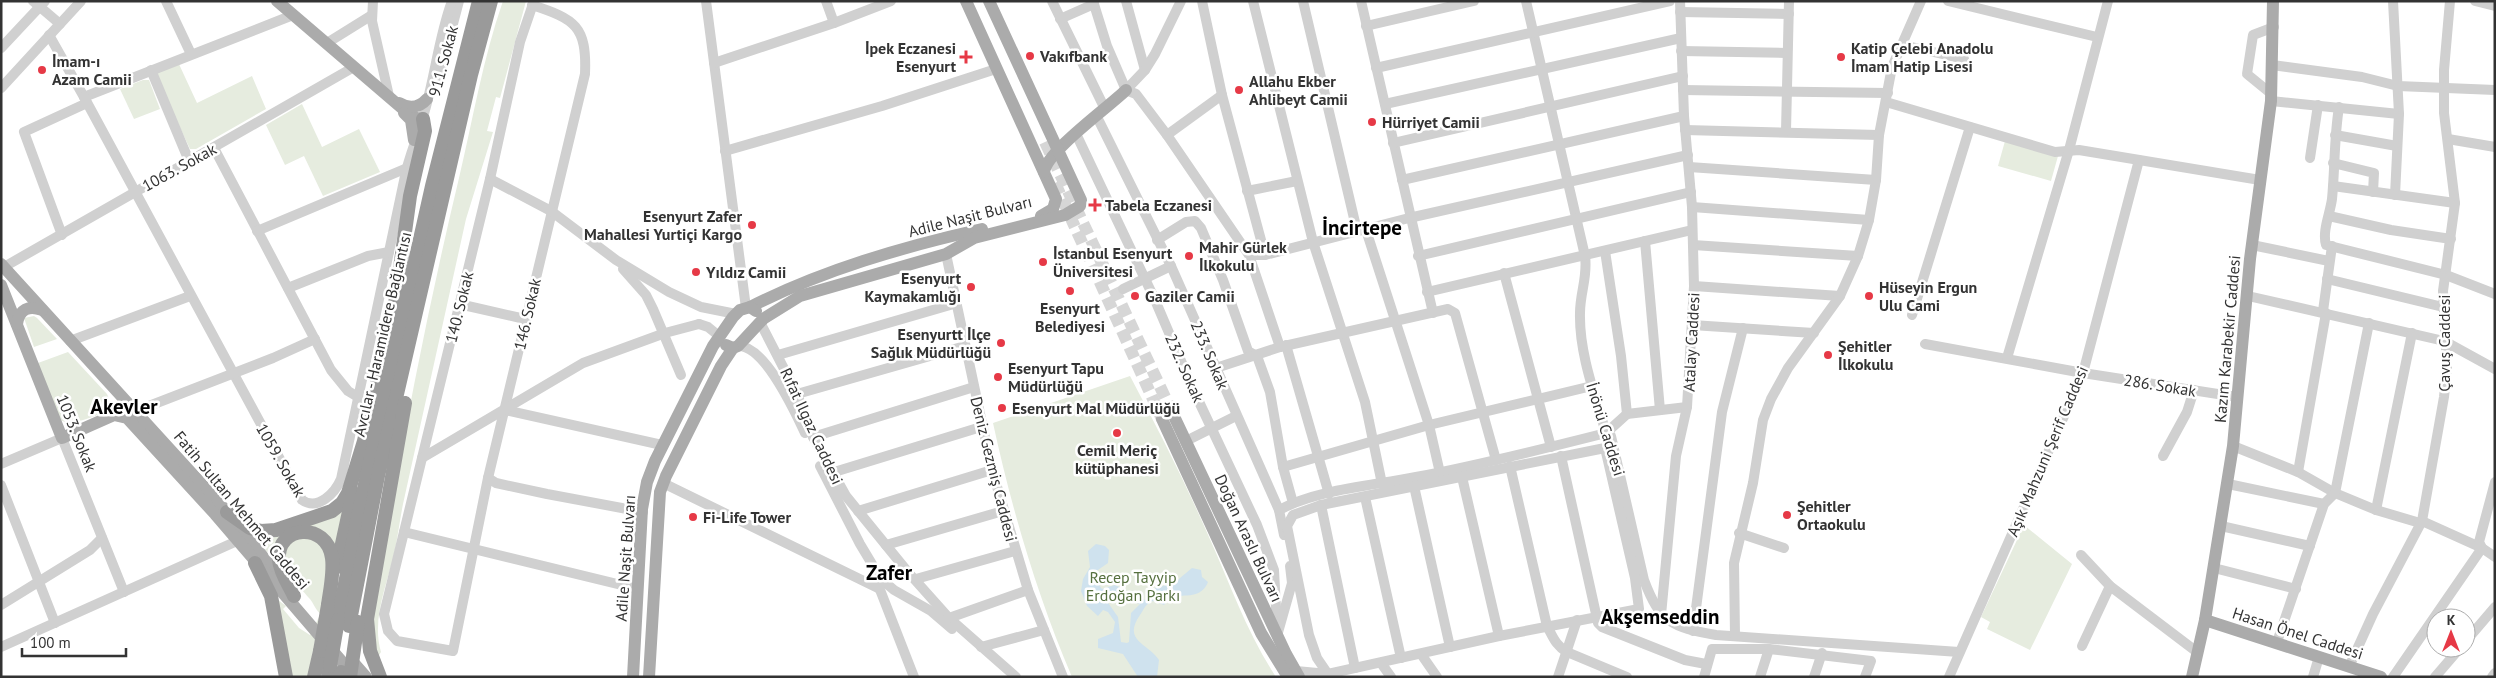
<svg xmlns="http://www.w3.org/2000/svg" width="2496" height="678" viewBox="0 0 2496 678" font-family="'PT Sans',sans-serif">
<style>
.green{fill:#e6ecdf}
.water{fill:#cfe2ee;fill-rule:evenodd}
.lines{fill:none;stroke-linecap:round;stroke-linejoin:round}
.major-tunnel{stroke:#d6d6d6;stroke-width:12;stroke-dasharray:12 6;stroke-linecap:butt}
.minor{stroke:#d0d0d0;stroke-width:10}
.major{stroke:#ababab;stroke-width:12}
.highway{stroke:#9a9a9a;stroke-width:14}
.highway-bridge{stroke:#9a9a9a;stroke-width:14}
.poi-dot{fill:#e63946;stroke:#fff;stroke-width:2}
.labels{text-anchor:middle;stroke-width:5;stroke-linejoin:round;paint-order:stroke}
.poi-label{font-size:16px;font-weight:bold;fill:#333;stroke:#fff;text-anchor:start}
.street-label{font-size:16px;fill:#333;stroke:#fff}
.park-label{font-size:16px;fill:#56703f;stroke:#fff}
.district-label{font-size:21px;font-weight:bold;fill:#000;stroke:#fff}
</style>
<rect width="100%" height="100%" fill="#fff"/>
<g class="green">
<path d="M503 1H526L500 98 496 97 487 131 493 132 466 219 403 504C400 519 398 535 395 550 388 583 371 618 381 652L376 660 370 631C395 479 423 328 459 178 473 119 483 58 503 1Z"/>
<path d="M178 62 197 103 252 76 266 109 196 149H190L157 78 158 71Z"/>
<path d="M143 80H149L160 109 134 119 120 89Z"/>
<path d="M302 104 322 147 359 129 380 172 323 196 304 156 285 165 266 125Z"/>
<path d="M2005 141 2058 156 2051 181 1998 166Z"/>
<path d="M34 316 37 318 57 339 34 347 24 318Z"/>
<path d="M68 352 107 394C118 414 84 419 70 424L60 420 38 363Z"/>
<path d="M1130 376C1158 429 1185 482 1209 537 1230 584 1247 633 1276 677H1072C1037 595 1012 510 993 423Z"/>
<path d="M348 501 336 554 309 527 273 560 254 534Z"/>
<path d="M2024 525 2072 564 2030 650 1987 629 1990 622 1981 617Z"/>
<path d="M297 537 318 540 328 560 321 614C316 611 314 604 310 599 294 580 268 557 297 537Z"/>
<path d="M278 600 286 606 283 609 299 628 310 635 320 615 308 677H291Z"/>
</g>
<path class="water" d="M1096 544 1105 546 1109 550 1108 563 1095 572V580L1102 589 1115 585 1145 600 1150 598 1155 588 1174 583 1192 568 1201 570 1202 577 1208 582C1201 599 1186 594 1171 597L1164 605 1153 601C1145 604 1145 608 1140 615 1122 641 1148 643 1159 660L1157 677H1138L1123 654 1098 648V639L1113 633 1115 622 1108 612 1103 610 1098 616 1087 606 1081 591 1083 579 1090 567 1088 551ZM1113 591H1115L1122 599 1140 604 1131 613 1129 642 1127 643 1121 642 1118 617 1104 597Z"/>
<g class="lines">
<g class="major-tunnel">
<path d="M1045 142 1172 412"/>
<path d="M1055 183 1162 419"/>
</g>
<g class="minor">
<path d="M33 1 60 24"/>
<path d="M166 1 191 54"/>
<path d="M373 1 372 21 389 96"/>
<path d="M706 1 746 308"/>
<path d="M826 1 834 23"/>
<path d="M1052 1 1105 109"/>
<path d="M1093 1 1107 46 1126 90"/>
<path d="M1126 1 1145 70"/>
<path d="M1202 1 1222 95 1265 255"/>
<path d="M1253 1 1313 242 1365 402 1382 484"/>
<path d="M1303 1 1357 231"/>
<path d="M1361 1 1433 313"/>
<path d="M1526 1 1585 256C1588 277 1580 292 1580 313 1579 353 1595 395 1606 433L1611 436 1644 580C1660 623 1672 627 1716 635L1959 652"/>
<path d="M1948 1 2097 37"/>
<path d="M2393 1 2399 114 2395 195"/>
<path d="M2475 1 2495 6"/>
<path d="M532 5C575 19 587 26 585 74L488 478 453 651 397 641 388 631 384 614 490 179 520 42 534 1"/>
<path d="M1680 12 1789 14"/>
<path d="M1060 19 1094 4"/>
<path d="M1366 26 1474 1"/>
<path d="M49 35 84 97 293 15"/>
<path d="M327 43 372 15"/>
<path d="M1903 45 1964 59"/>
<path d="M1 48 45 1"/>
<path d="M1681 51 1787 53"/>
<path d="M714 63 834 23 891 1"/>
<path d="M2272 65 2362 77 2398 86 2495 90"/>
<path d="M1376 68 1670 1"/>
<path d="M151 70 189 161"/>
<path d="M439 77 459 1"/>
<path d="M1 88 81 1"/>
<path d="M1126 90 1136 94 1167 135 1249 255 1280 347"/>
<path d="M1126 90 1145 70 1155 54 1181 1"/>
<path d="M1683 90 1888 93"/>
<path d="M2269 92 2247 74 2253 35 2274 27"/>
<path d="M84 97 302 500C318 511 335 493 341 479L405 176C409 156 418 137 423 117 435 79 438 39 452 1"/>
<path d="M2271 101 2399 114"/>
<path d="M1886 102 2055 152 2079 150 2260 180"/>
<path d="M1385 104 1681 38"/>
<path d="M2339 107C2334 138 2335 168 2332 199 2330 214 2322 231 2326 245L2446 275 2495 294"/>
<path d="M1099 121 1171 266 1279 510 1284 535"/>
<path d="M1685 130 1879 135"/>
<path d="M1786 131 1789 1"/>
<path d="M1167 135 1222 95"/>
<path d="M2335 135 2397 146"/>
<path d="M1078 138 1155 300 1193 389 1257 525 1274 570 1277 627"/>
<path d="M2448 139 2495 147"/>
<path d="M1393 143 1683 76"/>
<path d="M214 148 331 370 348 391 358 397"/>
<path d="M725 151 882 106 996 69"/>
<path d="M2310 158 2318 105"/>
<path d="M2333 163 2374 173 2373 192"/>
<path d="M1689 167 1876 180"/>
<path d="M490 179 551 211 616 260 669 292 701 307 736 314"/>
<path d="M1402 180 1684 116"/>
<path d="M2333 186 2455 203"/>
<path d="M1247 191 1297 181"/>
<path d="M1692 207 1869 220"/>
<path d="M2329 216 2391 230 2451 239"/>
<path d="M1366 230 1429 425 1440 473"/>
<path d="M257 231 407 168"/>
<path d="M62 235 24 132 87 103"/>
<path d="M1157 240 1186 222 1195 221 1201 228 1223 280 1248 351 1257 356 1270 392 1283 467 1293 503"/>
<path d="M1645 241 1660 410"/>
<path d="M1693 245 1858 256"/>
<path d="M2252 245 2329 261"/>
<path d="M1605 251 1621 356 1627 414"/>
<path d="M946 254 992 470 1028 590 1063 677"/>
<path d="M1249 255H1265L1409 218 1688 155"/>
<path d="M1418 256 1691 192"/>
<path d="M4 267 354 67"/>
<path d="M623 269 646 295 653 309 681 375"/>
<path d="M1504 273 1551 447"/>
<path d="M2327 279 2443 307"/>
<path d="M1694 286 1840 296"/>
<path d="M288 288 368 256 389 252"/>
<path d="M1123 289 1171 266"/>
<path d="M1427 292 1692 230"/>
<path d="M2248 296 2444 341 2495 369"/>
<path d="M459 304 525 319"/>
<path d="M2323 311 2332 246"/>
<path d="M1912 315 1970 127"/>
<path d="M762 321V326L797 394 813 437 846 496 907 571 949 618 1016 677"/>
<path d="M699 324 708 327 719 336"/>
<path d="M1692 325 1814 333"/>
<path d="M70 341 190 296"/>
<path d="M1925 344 2083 373 2237 397"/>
<path d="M1286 345 1329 494"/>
<path d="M738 346C765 345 795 412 805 433"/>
<path d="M778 355 957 303"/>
<path d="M2007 358 2069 150 2108 1"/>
<path d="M1216 368 1280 347 1448 309 1455 313 1496 460"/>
<path d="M797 394 965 346"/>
<path d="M505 410 662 445"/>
<path d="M136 411 273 358 315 339"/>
<path d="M813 437 974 387"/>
<path d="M1192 438 1236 416"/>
<path d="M2233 446 2298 472 2335 493 2376 510 2420 523"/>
<path d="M1561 456 1598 623 1602 627 1685 660 1706 664"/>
<path d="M2163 456 2187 412 2194 390"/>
<path d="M422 458 583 363 665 333 699 324"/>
<path d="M1 464 62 438 124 592"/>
<path d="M820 466 860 544 881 579 894 590 931 611 952 629"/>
<path d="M1510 466 1547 626C1553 637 1556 646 1567 652L1627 677"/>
<path d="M1283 467 1429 425 1592 386"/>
<path d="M2298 472 2326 313"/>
<path d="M831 473 981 427"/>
<path d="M1462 477 1499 636"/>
<path d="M488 478 496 483 547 494 643 512"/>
<path d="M663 483 878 588"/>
<path d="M2228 484 2324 504"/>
<path d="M1 485 55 623"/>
<path d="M1414 486 1450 647"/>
<path d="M1365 497 1401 658"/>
<path d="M1321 505 1355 668"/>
<path d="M1279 510C1319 489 1371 486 1416 477 1480 465 1543 449 1606 433L1627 414 1687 407"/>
<path d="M2376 510 2412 333"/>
<path d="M858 511 992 470"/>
<path d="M2422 521 2482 548 2495 557"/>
<path d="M2221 526 2310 546"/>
<path d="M404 532 638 589"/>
<path d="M1739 533 1784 548"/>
<path d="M886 545 1003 511"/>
<path d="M2081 555 2110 586 2197 652"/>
<path d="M2214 568 2296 589"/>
<path d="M916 579 1015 551"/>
<path d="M877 582 914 677"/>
<path d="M1 605 90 550 102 538"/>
<path d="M1661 615 1676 456 1687 407 1694 286 1692 207 1684 116 1680 1"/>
<path d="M949 618 1028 590"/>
<path d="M1693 631 1722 412 1743 328"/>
<path d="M1277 636 1292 583 1290 566"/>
<path d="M1735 636 1734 563 1753 483 1763 420 1771 399 1788 368 1840 296 1858 256 1869 220 1876 180 1879 135 1892 67 1921 1"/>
<path d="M2466 641 2495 607"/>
<path d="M2277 642 2324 504 2335 493 2369 323"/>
<path d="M2082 646 2110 586"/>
<path d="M1 647 237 541"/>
<path d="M981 647 1044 630"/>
<path d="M1421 654 1437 677"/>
<path d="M1381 663 1391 677"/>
<path d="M2349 667 2373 614 2422 521 2444 397 2447 367 2443 291 2455 203 2444 113V70L2450 1"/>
<path d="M1296 671 1328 674 1499 636 1639 609 1635 578 1605 448 1321 505 1293 515 1287 526 1309 635 1317 658 1330 677"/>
<path d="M1558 677 1577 620"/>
<path d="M1704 677 1712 649H1769L1871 661 1865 677"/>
<path d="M1760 677 1769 649"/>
<path d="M1814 677 1822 653"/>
<path d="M1949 677 2083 373 2139 160"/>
<path d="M2313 677 2319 657"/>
<path d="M2393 677 2482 548 2479 542 2495 482"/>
<path d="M2435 677 2460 648"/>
<path d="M2492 677 2495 673"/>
</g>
<g class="major">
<path d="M277 1 403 109 416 118 423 119"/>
<path d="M966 1 1056 199 1053 209 1041 216"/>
<path d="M399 103C409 109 419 108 427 99"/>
<path d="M404 113 411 120 414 140"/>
<path d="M1044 172C1047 151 1109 107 1126 90"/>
<path d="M1 264 227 512 285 584"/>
<path d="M1 285 62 438 114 415 127 418 215 514 355 677"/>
<path d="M750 307C823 270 902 247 982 229"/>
<path d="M763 319 800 296 946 254 974 238 1065 215 1080 206 1081 200 989 1"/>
<path d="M17 324C19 309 29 305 42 310"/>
<path d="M726 345 733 348 738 346 763 319"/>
<path d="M1172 412 1286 654 1299 677"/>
<path d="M1162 419 1261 633 1288 677"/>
<path d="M2205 620 2381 677"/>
<path d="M352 661 366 677"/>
<path d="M633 677 642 509 647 482 655 461 713 346 733 317 740 310 750 307 756 311"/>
<path d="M649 677 660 492 666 476 721 366 733 348"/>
<path d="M2192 677 2205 620 2233 446 2250 259 2271 101 2273 1"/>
</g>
<g class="highway">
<path d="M227 512 250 528 261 531 276 530 332 511 342 503 348 493 364 441 395 304 410 196 425 131 423 119"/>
<path d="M255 563 271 596 286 677"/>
<path d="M337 567 353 493"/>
<path d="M294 596C289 585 280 573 279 560 276 525 327 521 332 558 334 573 330 590 328 605"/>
<path d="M338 620 359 511 432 186 479 1"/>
<path d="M349 626 378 476 471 75 491 1"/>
<path d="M314 677 320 651"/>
<path d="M328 677 330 666"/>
<path d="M341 677V672"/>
<path d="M380 677 370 651 367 619 405 403"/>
</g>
<g class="highway-bridge">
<path d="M320 651 328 605"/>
<path d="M330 666 338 620"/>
<path d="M350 677 358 622"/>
</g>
</g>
<g class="poi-dot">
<circle cx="1030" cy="56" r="5"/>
<path d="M963.5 49.5h5v5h5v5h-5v5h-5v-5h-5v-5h5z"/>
<circle cx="1841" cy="57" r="5"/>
<circle cx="42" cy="70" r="5"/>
<circle cx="1239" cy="90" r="5"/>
<circle cx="1372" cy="122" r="5"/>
<path d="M1092.5 197.5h5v5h5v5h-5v5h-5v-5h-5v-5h5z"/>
<circle cx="752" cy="225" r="5"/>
<circle cx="1189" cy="256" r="5"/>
<circle cx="1043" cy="262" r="5"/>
<circle cx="696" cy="272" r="5"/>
<circle cx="971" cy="287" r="5"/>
<circle cx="1070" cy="291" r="5"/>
<circle cx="1135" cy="296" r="5"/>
<circle cx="1869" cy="296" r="5"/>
<circle cx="1001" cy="343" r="5"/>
<circle cx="1828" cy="355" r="5"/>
<circle cx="998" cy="377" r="5"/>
<circle cx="1002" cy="408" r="5"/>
<circle cx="1117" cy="433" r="5"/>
<circle cx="1787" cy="515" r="5"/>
<circle cx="693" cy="517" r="5"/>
</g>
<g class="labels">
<g class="poi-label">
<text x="956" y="54" text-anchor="end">İpek Eczanesi<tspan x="956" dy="18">Esenyurt</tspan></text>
<text x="1851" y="54">Katip Çelebi Anadolu<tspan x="1851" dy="18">İmam Hatip Lisesi</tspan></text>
<text x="1040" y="62">Vakıfbank</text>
<text x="52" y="67">İmam-ı<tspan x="52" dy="18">Azam Camii</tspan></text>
<text x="1249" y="87">Allahu Ekber<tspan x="1249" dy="18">Ahlibeyt Camii</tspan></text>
<text x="1382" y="128">Hürriyet Camii</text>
<text x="1105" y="211">Tabela Eczanesi</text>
<text x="742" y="222" text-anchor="end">Esenyurt Zafer<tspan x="742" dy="18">Mahallesi Yurtiçi Kargo</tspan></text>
<text x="1199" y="253">Mahir Gürlek<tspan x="1199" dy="18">İlkokulu</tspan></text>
<text x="1053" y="259">İstanbul Esenyurt<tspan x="1053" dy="18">Üniversitesi</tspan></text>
<text x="706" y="278">Yıldız Camii</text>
<text x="961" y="284" text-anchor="end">Esenyurt<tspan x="961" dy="18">Kaymakamlığı</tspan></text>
<text x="1879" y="293">Hüseyin Ergun<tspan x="1879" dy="18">Ulu Cami</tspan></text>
<text x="1145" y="302">Gaziler Camii</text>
<text x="1070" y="314" text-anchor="middle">Esenyurt<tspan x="1070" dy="18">Belediyesi</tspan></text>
<text x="991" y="340" text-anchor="end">Esenyurtt İlçe<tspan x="991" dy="18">Sağlık Müdürlüğü</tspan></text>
<text x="1838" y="352">Şehitler<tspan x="1838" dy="18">İlkokulu</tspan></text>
<text x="1008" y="374">Esenyurt Tapu<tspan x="1008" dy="18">Müdürlüğü</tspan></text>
<text x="1012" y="414">Esenyurt Mal Müdürlüğü</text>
<text x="1117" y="456" text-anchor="middle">Cemil Meriç<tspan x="1117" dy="18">kütüphanesi</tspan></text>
<text x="1797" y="512">Şehitler<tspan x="1797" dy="18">Ortaokulu</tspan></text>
<text x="703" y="523">Fi-Life Tower</text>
</g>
<g class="street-label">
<text transform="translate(443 61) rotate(-75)" y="6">911. Sokak</text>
<text transform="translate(179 167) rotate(-29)" y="6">1063. Sokak</text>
<text transform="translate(970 216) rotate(-14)" y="6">Adile Naşit Bulvarı</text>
<text transform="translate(459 307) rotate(-76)" y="6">140. Sokak</text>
<text transform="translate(527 314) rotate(-77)" y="6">146. Sokak</text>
<text transform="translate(382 334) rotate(-77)" y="6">Avcılar - Haramidere Bağlantısı</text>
<text transform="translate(2227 339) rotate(-85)" y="6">Kazım Karabekir Caddesi</text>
<text transform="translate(1691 342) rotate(-87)" y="6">Atalay Caddesi</text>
<text transform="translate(2444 343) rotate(-90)" y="6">Çavuş Caddesi</text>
<text transform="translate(1210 355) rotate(67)" y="6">233. Sokak</text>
<text transform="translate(1185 368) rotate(66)" y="6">232. Sokak</text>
<text transform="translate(2160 385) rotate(9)" y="6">286. Sokak</text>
<text transform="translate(812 426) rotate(65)" y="6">Rıfat Ilgaz Caddesi</text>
<text transform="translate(1606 429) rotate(73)" y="6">İnönü Caddesi</text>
<text transform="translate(77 433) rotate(68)" y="6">1053. Sokak</text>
<text transform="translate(2047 451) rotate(-67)" y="6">Aşık Mahzuni Şerif Caddesi</text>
<text transform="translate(281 460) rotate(60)" y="6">1059. Sokak</text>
<text transform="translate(994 469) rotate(76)" y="6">Deniz Gezmiş Caddesi</text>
<text transform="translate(242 510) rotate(50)" y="6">Fatih Sultan Mehmet Caddesi</text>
<text transform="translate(1249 538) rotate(65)" y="6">Doğan Araslı Bulvarı</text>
<text transform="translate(625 558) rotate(-86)" y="6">Adile Naşit Bulvarı</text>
<text transform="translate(2298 633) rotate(18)" y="6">Hasan Önel Caddesi</text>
</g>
<g class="park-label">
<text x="1133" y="583">Recep Tayyip<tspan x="1133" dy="18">Erdoğan Parkı</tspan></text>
</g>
<g class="district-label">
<text x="1362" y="235">İncirtepe</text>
<text x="124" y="414">Akevler</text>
<text x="889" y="580">Zafer</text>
<text x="1660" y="624">Akşemseddin</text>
</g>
</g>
<rect width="2496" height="678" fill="none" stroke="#333333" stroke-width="5"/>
<g transform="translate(2451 633)"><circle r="24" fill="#ffffff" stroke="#adadad"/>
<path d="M0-4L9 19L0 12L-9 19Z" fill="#e63946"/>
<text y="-8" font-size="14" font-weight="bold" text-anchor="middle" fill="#333333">K</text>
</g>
<path d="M22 648v8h104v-8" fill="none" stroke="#333333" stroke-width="2.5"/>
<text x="30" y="648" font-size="15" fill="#333333" stroke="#ffffff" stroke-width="4" paint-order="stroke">100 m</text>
</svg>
